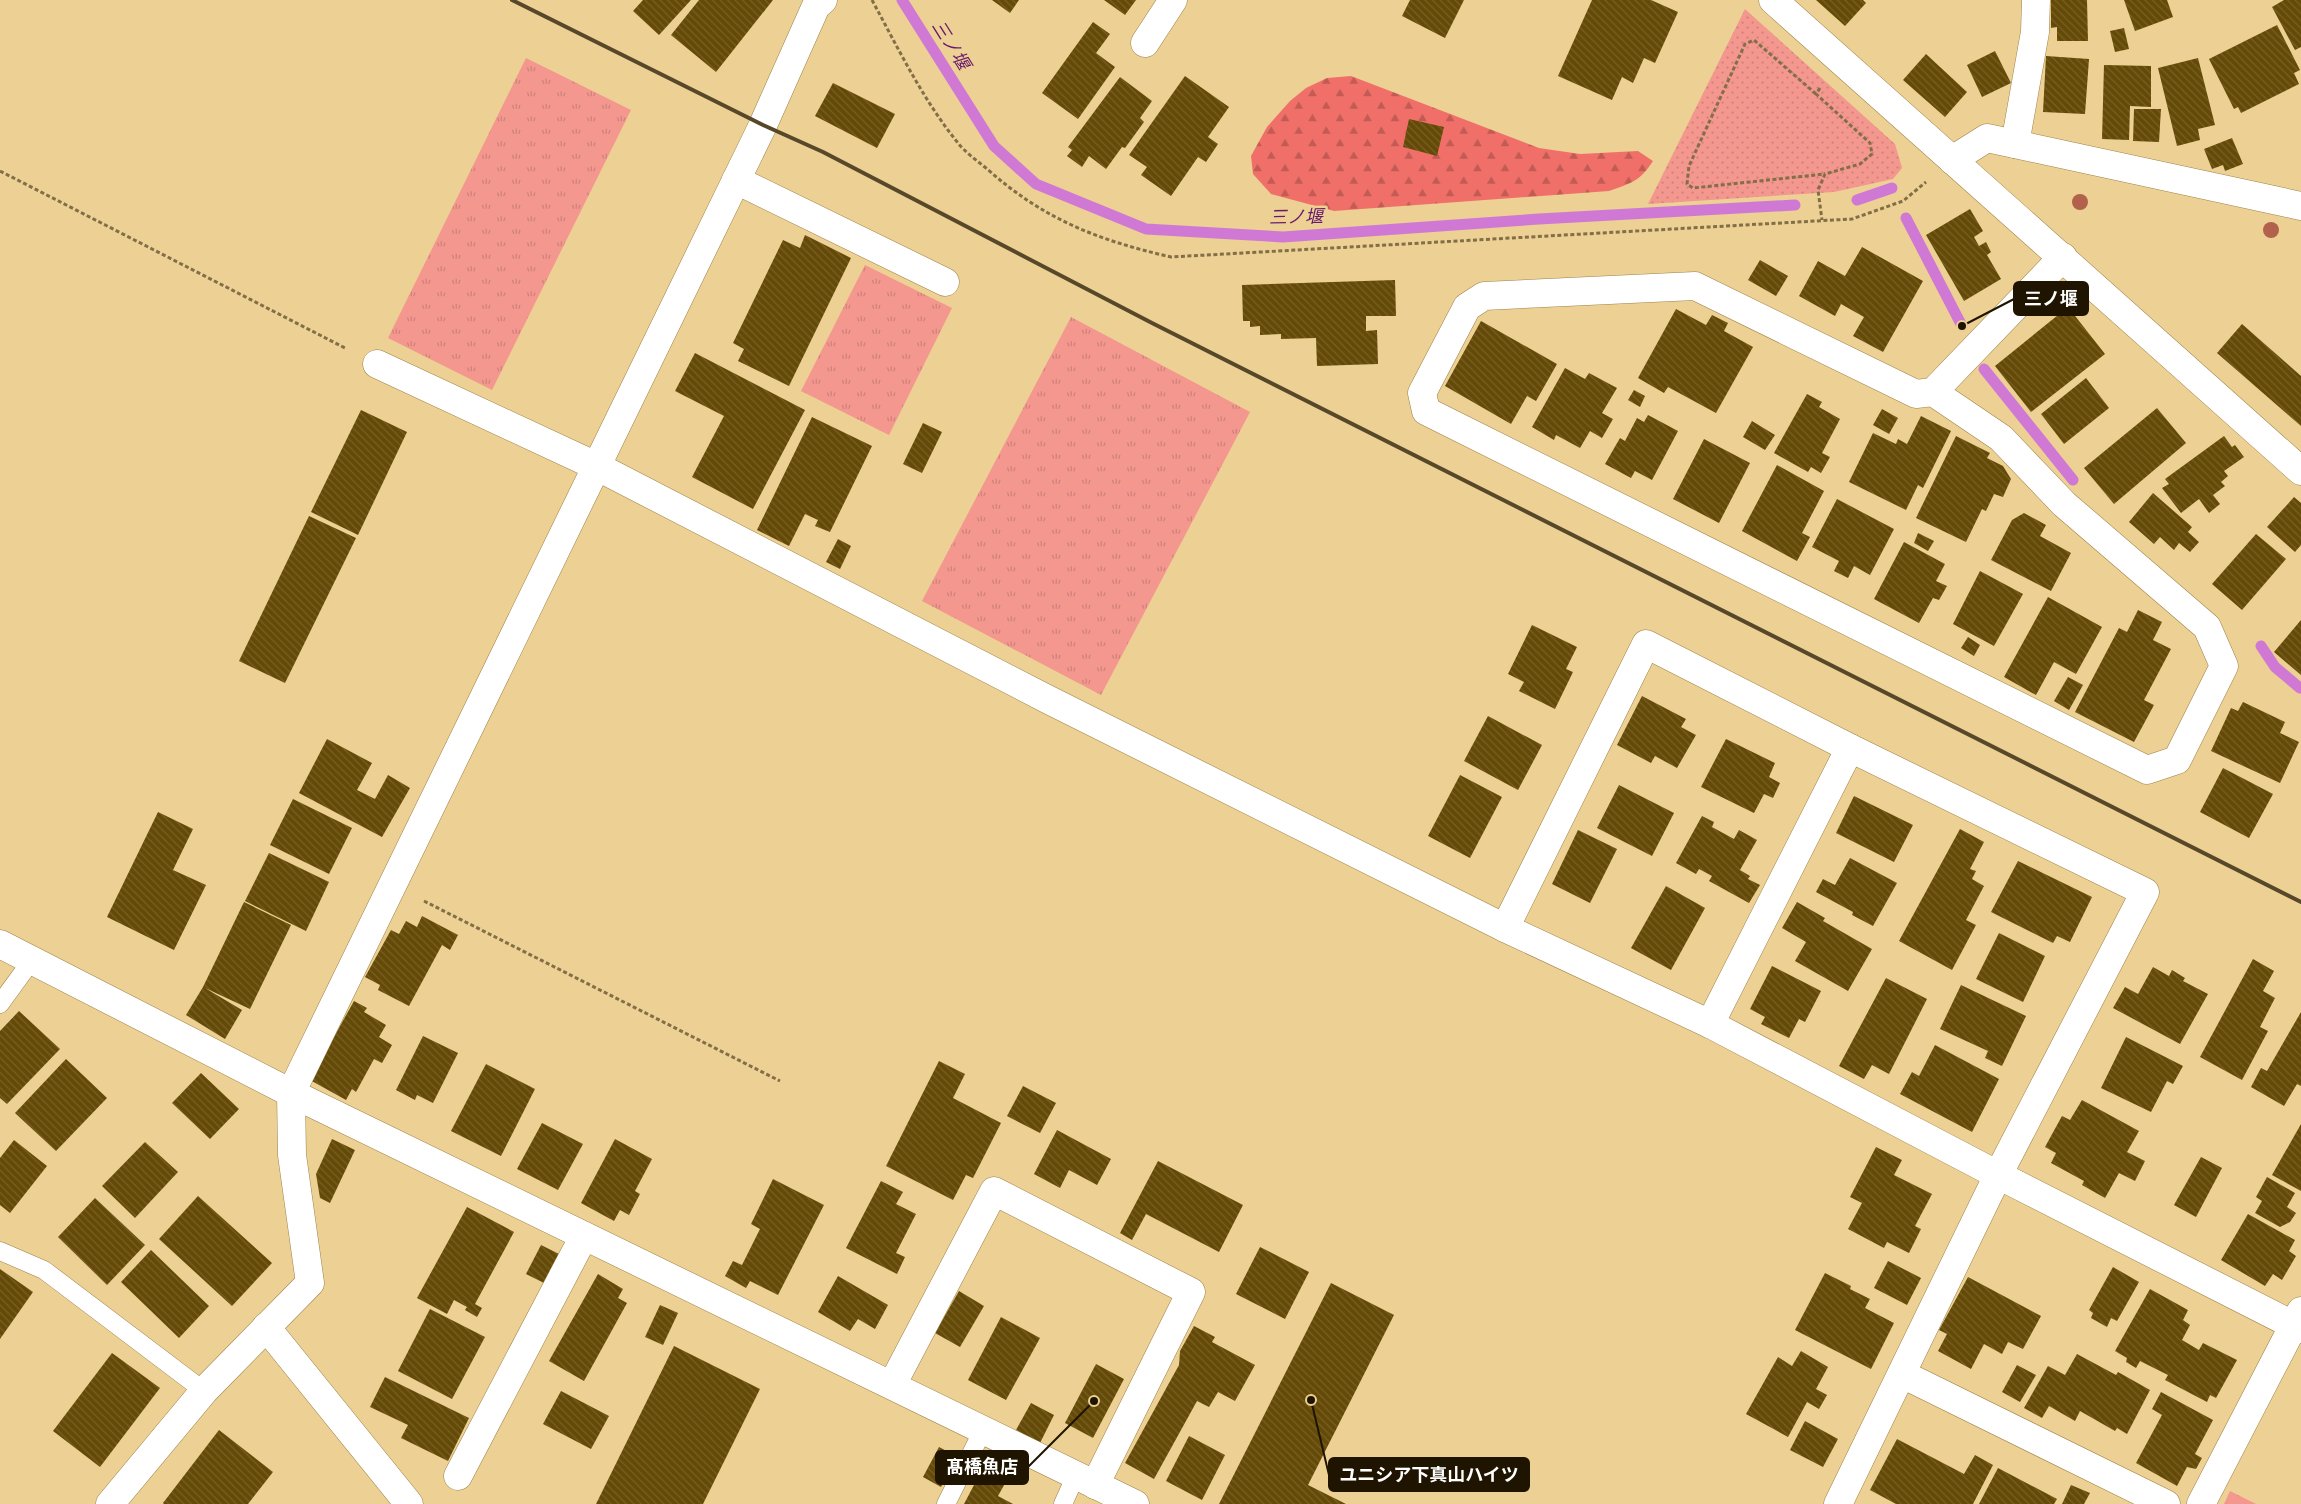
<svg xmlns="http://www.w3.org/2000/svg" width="2301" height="1504" viewBox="0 0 2301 1504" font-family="'Asap Condensed','Noto Sans JP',sans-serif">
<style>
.grass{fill:url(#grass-tufts)}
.forest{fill:url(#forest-firs)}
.park{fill:url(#park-dots)}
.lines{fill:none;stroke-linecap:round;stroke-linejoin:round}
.stream{stroke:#d079d4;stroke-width:11}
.building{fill:url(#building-back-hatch)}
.service-casing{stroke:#9d8247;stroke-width:19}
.minor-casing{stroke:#9d8247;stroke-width:29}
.path{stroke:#826e47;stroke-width:3;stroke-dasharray:4 2.5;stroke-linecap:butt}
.service{stroke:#fff;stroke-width:18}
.minor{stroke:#fff;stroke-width:28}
.rail{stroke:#574829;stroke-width:4}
.tree{fill:#b2614c}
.labels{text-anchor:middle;stroke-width:5;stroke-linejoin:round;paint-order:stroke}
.water-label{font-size:18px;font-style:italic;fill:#68186d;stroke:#edd093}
.leader{fill:none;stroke:#1e1400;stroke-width:2}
.callout-dot{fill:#1e1400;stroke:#edd093;stroke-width:2}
.callout{fill:#1e1400;stroke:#1e1400;stroke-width:2}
.callout-label{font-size:18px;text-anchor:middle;font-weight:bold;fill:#fff}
</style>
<defs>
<pattern id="grass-tufts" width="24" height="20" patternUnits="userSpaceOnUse" patternTransform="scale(1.25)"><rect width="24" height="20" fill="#f3978f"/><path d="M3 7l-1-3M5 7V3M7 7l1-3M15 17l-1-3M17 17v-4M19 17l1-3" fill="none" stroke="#d0817a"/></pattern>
<pattern id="forest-firs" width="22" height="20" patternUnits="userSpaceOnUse" patternTransform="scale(1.25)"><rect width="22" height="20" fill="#f07069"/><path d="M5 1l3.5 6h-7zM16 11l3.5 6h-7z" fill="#c25b54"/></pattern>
<pattern id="park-dots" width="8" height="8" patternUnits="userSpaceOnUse" patternTransform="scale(1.25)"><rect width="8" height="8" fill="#f3978f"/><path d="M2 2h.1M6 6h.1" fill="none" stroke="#d0817a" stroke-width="1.8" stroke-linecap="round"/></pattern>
<pattern id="building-back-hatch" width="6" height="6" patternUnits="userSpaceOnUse" patternTransform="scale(1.25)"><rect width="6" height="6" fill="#644a06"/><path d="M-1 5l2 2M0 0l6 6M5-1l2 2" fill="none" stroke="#766028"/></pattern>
</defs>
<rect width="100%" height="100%" fill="#edd093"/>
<g class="grass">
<path d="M526 58 631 110 492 390 388 338Z"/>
<path d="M865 265 952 308 889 435 801 391Z"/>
<path d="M1071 317 1250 412 1101 695 922 601Z"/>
<path d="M2230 1491 2256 1504H2224Z"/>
</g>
<path class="forest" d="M1351 76 1539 148 1580 154 1638 151 1653 161C1640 181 1632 183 1609 191L1334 211 1271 194 1253 174 1251 156 1267 127 1290 101 1306 88 1327 78Z"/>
<path class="park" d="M1745 9 1895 144 1902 168 1893 179 1834 192 1648 204Z"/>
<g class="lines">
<g class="stream">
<path d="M902 0 994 146 1036 184 1146 229 1283 237 1539 219 1795 205"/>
<path d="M1857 200 1892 188"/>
<path d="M1906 218 1962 326"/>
<path d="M1984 369 2073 480"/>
<path d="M2261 646 2275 667 2300 688"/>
</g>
</g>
<g class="building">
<path d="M643 0H691L659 35 633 11Z"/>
<path d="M699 0H773L716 72 671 35Z"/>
<path d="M992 0H1019L1010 13Z"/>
<path d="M1104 0H1136L1125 15Z"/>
<path d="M1410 0H1464L1445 38 1402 16Z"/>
<path d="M1592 0H1651L1678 12 1655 63 1644 58 1633 83 1622 77 1612 100 1558 76Z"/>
<path d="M1816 0H1863L1866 3 1845 26Z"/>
<path d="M2051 0H2087L2088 41H2057V27L2051 28Z"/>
<path d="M2124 0H2167L2173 17 2135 31Z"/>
<path d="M2284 0H2301V47L2295 50 2272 7Z"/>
<path d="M1093 22 1110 34 1096 53 1115 67 1078 119 1042 93Z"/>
<path d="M2277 25 2300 70 2294 73 2299 84 2241 113 2238 107 2234 109 2209 59Z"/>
<path d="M2124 28 2129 49 2115 52 2110 31Z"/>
<path d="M1995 51 2011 83 1982 97 1967 65Z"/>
<path d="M1926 54 1967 92 1945 117 1903 80Z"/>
<path d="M2046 56 2089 59 2085 114 2043 112Z"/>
<path d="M2198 58 2215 125 2198 129 2200 140 2177 146 2158 68Z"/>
<path d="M2104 65 2151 66V107L2130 106 2129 140 2102 139Z"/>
<path d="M1185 76 1229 107 1208 137 1218 144 1206 162 1198 157 1171 196 1141 175 1147 167 1129 155Z"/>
<path d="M1120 77 1152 101 1140 118 1144 122 1125 148 1122 147 1106 169 1089 156 1082 167 1067 156 1072 150 1068 147Z"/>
<path d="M833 83 895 114 877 148 815 116Z"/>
<path d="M2134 109H2161L2159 142 2133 141Z"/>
<path d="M1409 119 1444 127 1437 156 1403 147Z"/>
<path d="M2232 138 2243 164 2225 171 2223 165 2212 169 2204 149Z"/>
<path d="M1970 209 1983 231 1974 237 1979 246 1986 242 1991 252 1987 255 2001 279 1964 301 1926 235Z"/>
<path d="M805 235 851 258 789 386 738 361 744 349 733 343 783 240 800 248Z"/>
<path d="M1862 247 1923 281 1883 352 1853 336 1864 317 1841 304 1835 316 1799 296 1818 261 1845 276Z"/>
<path d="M1760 260 1788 276 1776 296 1748 280Z"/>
<path d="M1395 280 1396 316H1366V331L1377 330 1378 364 1317 366 1316 338 1281 339V334L1260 335V326L1250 327V321H1243L1242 285Z"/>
<path d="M2068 307 2105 354 2031 412 1995 366Z"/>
<path d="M1676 309 1706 325 1712 315 1728 323 1724 331 1753 347 1716 413 1668 387 1664 393 1638 378Z"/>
<path d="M1481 321 1557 364 1536 401 1527 396 1511 424 1445 386Z"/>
<path d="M2242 324 2301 376V426L2217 353Z"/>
<path d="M695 353 805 410 753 509 692 477 724 416 675 391Z"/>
<path d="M1565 368 1585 379 1589 373 1617 388 1602 413 1613 419 1602 438 1590 431 1580 448 1556 435 1554 440 1532 427Z"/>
<path d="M2086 378 2109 408 2064 444 2041 414Z"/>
<path d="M1634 390 1645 396 1640 407 1628 400Z"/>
<path d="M1807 394 1822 402 1819 407 1840 419 1822 453 1830 457 1821 473 1811 467 1808 472 1774 453Z"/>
<path d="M2157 408 2186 443 2114 504 2084 468Z"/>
<path d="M1882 409 1898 418 1889 434 1873 425Z"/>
<path d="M361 410 407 432 358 535 311 512Z"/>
<path d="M1648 415 1678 431 1652 480 1635 471 1631 478 1605 464 1620 438 1625 441 1637 418 1644 422Z"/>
<path d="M1921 416 1951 431 1923 488 1918 485 1906 510 1849 482 1873 433 1896 444 1898 439 1907 444Z"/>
<path d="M812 417 872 446 830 532 815 526 818 520 805 514 789 546 757 530Z"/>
<path d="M1752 421 1775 435 1765 450 1743 437Z"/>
<path d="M923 423 942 432 922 473 903 464Z"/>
<path d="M1956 436 1990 453 1987 458 2003 466 2011 479 2003 497 1994 494 1986 511 1982 509 1966 542 1916 518Z"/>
<path d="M2224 436 2232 447 2235 445 2244 457 2224 471 2228 476 2221 482 2225 486 2213 495 2220 504 2209 513 2199 499 2181 513 2162 488 2169 484 2165 479Z"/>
<path d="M1704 439 1750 463 1719 523 1673 499Z"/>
<path d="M1777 465 1824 491 1802 533 1810 537 1797 561 1742 531Z"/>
<path d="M2153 493 2192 527 2188 532 2199 542 2190 552 2179 543 2174 550 2160 537 2154 544 2129 522Z"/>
<path d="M2294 497 2301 503V545L2295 552 2267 527Z"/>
<path d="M1837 499 1894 529 1870 575 1854 566 1848 578 1834 571 1839 561 1812 547Z"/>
<path d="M2024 513 2046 525 2040 536 2071 553 2051 591 1991 560 2012 520Z"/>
<path d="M309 516 356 538 285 683 239 661Z"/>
<path d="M1918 533 1934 541 1928 551 1914 543Z"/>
<path d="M2256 534 2286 559 2242 610 2212 584Z"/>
<path d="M838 539 851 546 840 569 826 562Z"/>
<path d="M1904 542 1945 564 1936 581 1947 586 1939 600 1933 598 1919 623 1874 599Z"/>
<path d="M1980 571 2023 594 1994 646 1953 624Z"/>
<path d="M2048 597 2102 627 2076 674 2054 662 2036 695 2004 677Z"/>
<path d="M2138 610 2162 622 2153 640 2171 649 2144 700 2154 705 2134 742 2075 712 2119 628 2127 632Z"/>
<path d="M2301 620V675L2274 652Z"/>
<path d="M1532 625 1577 647 1566 669 1573 672 1555 709 1519 691 1524 682 1508 674Z"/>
<path d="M1968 637 1980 645 1974 656 1961 648Z"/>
<path d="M2068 677 2083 685 2069 710 2054 701Z"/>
<path d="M1642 696 1686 719 1681 727 1696 735 1677 768 1655 756 1651 763 1617 745Z"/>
<path d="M2243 702 2285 722 2280 733 2299 742 2280 783 2211 751 2231 708 2238 711Z"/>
<path d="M1488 716 1542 745 1518 790 1464 761Z"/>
<path d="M327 739 372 763 357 790 375 799 388 775 410 788 382 837 299 793Z"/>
<path d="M1726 739 1775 763 1769 777 1780 783 1773 798 1764 794 1754 813 1701 787Z"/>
<path d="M2223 768 2273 794 2249 838 2200 812Z"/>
<path d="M1460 775 1502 797 1470 858 1428 836Z"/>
<path d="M1619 785 1674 813 1652 856 1597 828Z"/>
<path d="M1854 796 1913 825 1894 862 1836 833Z"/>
<path d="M293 799 352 828 329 874 270 845Z"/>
<path d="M158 812 193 829 173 870 206 885 174 950 107 917Z"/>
<path d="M1702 816 1714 822 1712 827 1734 839 1739 830 1757 840 1740 870 1750 876 1748 879 1760 885 1749 903 1709 881 1712 876 1699 869 1696 874 1676 863Z"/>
<path d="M1960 829 1984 842 1970 869 1976 871 1972 879 1984 886 1966 920 1976 925 1952 970 1899 941Z"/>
<path d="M1578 830 1617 849 1590 903 1552 884Z"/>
<path d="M269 853 329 882 306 931 245 901Z"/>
<path d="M1850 858 1897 883 1873 926 1852 915 1853 912 1816 892 1823 879 1835 885Z"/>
<path d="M2018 861 2092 897 2070 942 2057 936 2053 943 1991 912Z"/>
<path d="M1666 886 1705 908 1671 970 1631 948Z"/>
<path d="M244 902 291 925 250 1009 205 988 242 1010 225 1039 186 1015 203 987Z"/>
<path d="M1797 902 1825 918 1823 921 1872 949 1848 991 1795 961 1806 942 1782 928Z"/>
<path d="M422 916 458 935 450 950 442 945 409 1006 378 990 380 985 365 977 391 930 399 934 406 921 417 927Z"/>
<path d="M1999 933 2045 956 2023 1002 1976 979Z"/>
<path d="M2253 959 2274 971 2263 991 2275 998 2260 1027 2268 1031 2242 1080 2200 1057Z"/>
<path d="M1772 966 1821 991 1805 1022 1799 1019 1789 1038 1761 1024 1765 1017 1750 1009Z"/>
<path d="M2153 967 2169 976 2172 970 2185 978 2183 981 2208 994 2180 1044 2113 1008 2125 987 2138 994Z"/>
<path d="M1886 978 1927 999 1889 1074 1872 1065 1864 1079 1839 1066Z"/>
<path d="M1961 985 2026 1016 2002 1066 1985 1058 1988 1051 1940 1029Z"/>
<path d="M354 1001 367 1008 364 1012 386 1025 379 1037 392 1045 382 1063 374 1059 356 1092 352 1089 346 1100 310 1080Z"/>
<path d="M19 1011 60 1049 7 1104 0 1098V1031Z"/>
<path d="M2301 1012V1086L2297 1084 2284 1106 2251 1087 2261 1068 2267 1071Z"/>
<path d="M423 1036 458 1053 433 1103 417 1095 415 1100 396 1090Z"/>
<path d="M2126 1037 2183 1066 2173 1084 2167 1081 2151 1112 2101 1088Z"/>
<path d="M1935 1045 1999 1079 1972 1132 1900 1094 1912 1072 1919 1076Z"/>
<path d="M66 1059 107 1098 56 1151 15 1113Z"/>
<path d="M939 1061 965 1074 953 1098 1001 1123 973 1178 966 1175 953 1200 886 1166Z"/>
<path d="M486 1064 535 1089 501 1156 451 1131Z"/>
<path d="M201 1073 239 1109 210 1139 172 1103Z"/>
<path d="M1023 1086 1056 1103 1040 1133 1007 1116Z"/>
<path d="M2082 1100 2139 1131 2127 1152 2145 1161 2135 1181 2119 1173 2105 1198 2082 1185 2084 1181 2051 1163 2056 1153 2045 1147 2062 1116 2070 1120Z"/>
<path d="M542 1123 583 1144 558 1190 517 1169Z"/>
<path d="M2301 1124V1191L2272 1175Z"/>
<path d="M1057 1130 1111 1159 1097 1185 1069 1170 1060 1188 1034 1174Z"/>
<path d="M332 1139 355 1150 330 1203 320 1198 316 1174Z"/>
<path d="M615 1139 652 1159 635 1191 640 1194 629 1215 620 1210 614 1221 581 1203Z"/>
<path d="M14 1140 47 1166 10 1213 0 1205V1158Z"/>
<path d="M145 1142 178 1172 135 1218 102 1186Z"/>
<path d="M1876 1147 1902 1160 1894 1175 1932 1194 1915 1226 1921 1229 1909 1253 1887 1242 1884 1248 1848 1229 1862 1203 1850 1197Z"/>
<path d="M2201 1157 2222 1168 2196 1217 2174 1205Z"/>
<path d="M1158 1161 1243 1205 1219 1252 1146 1214 1132 1240 1120 1233Z"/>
<path d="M2267 1177 2295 1193 2287 1207 2296 1213 2290 1222 2280 1227 2255 1213 2262 1201 2256 1197Z"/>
<path d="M773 1179 824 1205 778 1295 750 1281 746 1288 725 1276 733 1261 742 1265 760 1229 751 1224Z"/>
<path d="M881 1181 903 1192 896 1204 916 1214 896 1253 905 1257 897 1274 846 1248Z"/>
<path d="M198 1196 272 1263 232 1306 159 1239Z"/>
<path d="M95 1198 145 1245 107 1285 58 1237Z"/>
<path d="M467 1207 514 1232 475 1304 482 1308 477 1317 465 1310 467 1307 454 1300 447 1314 417 1298Z"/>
<path d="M2248 1214 2295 1240 2289 1251 2296 1256 2282 1280 2273 1274 2265 1286 2221 1260Z"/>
<path d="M541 1245 561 1255 546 1284 526 1274Z"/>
<path d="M1260 1247 1309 1272 1285 1319 1236 1294Z"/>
<path d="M151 1250 209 1306 179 1338 121 1282Z"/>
<path d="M1888 1261 1921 1278 1907 1305 1874 1288Z"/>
<path d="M2113 1267 2139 1282 2117 1321 2111 1318 2107 1327 2091 1318 2093 1313 2089 1310Z"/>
<path d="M0 1269 33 1292 0 1339Z"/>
<path d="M1825 1273 1851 1286 1850 1289 1870 1299 1865 1308 1894 1323 1871 1369 1795 1330Z"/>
<path d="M598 1274 623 1289 618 1298 627 1303 584 1381 549 1361Z"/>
<path d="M838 1276 888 1305 875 1329 858 1319 850 1331 818 1312Z"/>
<path d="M1968 1277 2041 1316 2023 1349 2008 1342 2002 1354 1984 1344 1971 1369 1938 1351 1947 1334 1939 1330Z"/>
<path d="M1331 1283 1394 1315 1308 1485 1346 1504H1219Z"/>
<path d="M2150 1289 2188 1310 2183 1320 2190 1325 2182 1340 2199 1350 2203 1343 2237 1360 2216 1398 2210 1395 2207 1402 2165 1380 2168 1375 2140 1361 2136 1368 2126 1362 2127 1358 2115 1351Z"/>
<path d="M959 1291 984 1306 960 1347 935 1333Z"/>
<path d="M660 1305 678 1313 663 1345 645 1337Z"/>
<path d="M430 1309 485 1337 452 1399 398 1371Z"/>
<path d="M1001 1317 1040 1338 1006 1400 968 1380Z"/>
<path d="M1194 1326 1215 1337 1212 1342 1255 1365 1235 1401 1218 1392 1209 1407 1197 1401 1154 1479 1125 1463 1179 1365 1180 1351Z"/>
<path d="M674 1346 760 1389 703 1504H596Z"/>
<path d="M1801 1351 1828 1367 1816 1389 1827 1395 1819 1409 1807 1402 1788 1437 1746 1414 1778 1357 1792 1366Z"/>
<path d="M112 1353 160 1388 100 1467 53 1431Z"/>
<path d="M2077 1354 2116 1375 2118 1372 2150 1390 2127 1434 2117 1428 2115 1431 2080 1411 2075 1421 2049 1406 2042 1418 2024 1408 2048 1366 2065 1375Z"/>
<path d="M1096 1364 1124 1379 1093 1438 1065 1423Z"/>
<path d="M2017 1365 2036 1375 2020 1402 2002 1392Z"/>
<path d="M385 1377 469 1418 448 1461 401 1438 408 1425 370 1407Z"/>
<path d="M561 1391 609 1416 591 1449 543 1424Z"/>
<path d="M2161 1392 2213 1420 2195 1454 2202 1458 2196 1469 2187 1467 2177 1486 2136 1463 2162 1415 2152 1409Z"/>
<path d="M1031 1403 1054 1415 1040 1443 1016 1430Z"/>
<path d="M1805 1421 1838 1439 1823 1467 1790 1450Z"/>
<path d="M219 1430 273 1472 248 1504H164L163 1503Z"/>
<path d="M1189 1436 1225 1455 1202 1500 1166 1481Z"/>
<path d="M1897 1439 1964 1474 1975 1455 1993 1465 1973 1504H1896L1870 1490Z"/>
<path d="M939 1447 956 1456 941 1487 923 1477Z"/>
<path d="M984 1466 1008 1478 998 1496 1013 1504H964Z"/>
<path d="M1998 1468 2057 1499 2054 1504H1979Z"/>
<path d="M2071 1485 2090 1493 2084 1504H2062Z"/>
</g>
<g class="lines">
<g class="service-casing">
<g id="service">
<path d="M0 1004 32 960"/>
<path d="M0 1251 44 1270 204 1391"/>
<path d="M946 1504 983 1430"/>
<path d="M1063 1504 1076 1475"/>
</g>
</g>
<g class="minor-casing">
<g id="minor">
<path d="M1773 0 2301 471"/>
<path d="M1145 43 1173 0"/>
<path d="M2015 144 2035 32 2036 0"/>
<path d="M1952 160 1987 138 2301 206"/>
<path d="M736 180 945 282"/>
<path d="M377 364 596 466 1047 699 1505 928 1710 1024 1998 1175 2301 1329"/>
<path d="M1933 392 1916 394 1695 286 1484 296 1467 307 1422 393 1426 411 1446 421 2147 770 2177 760 2224 666 2207 627 2064 504 2001 438 1933 392 2063 257"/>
<path d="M1505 928 1646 644 1850 748 2145 892 1998 1175 1838 1504"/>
<path d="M0 944 291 1093 1135 1504"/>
<path d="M1710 1024 1850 748"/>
<path d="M266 1327 409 1504"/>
<path d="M1902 1374 2166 1504"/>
<path d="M892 1385 994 1191 1191 1292 1095 1485"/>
<path d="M458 1476 584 1236"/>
<path d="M110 1504 204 1391 310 1283 292 1155 291 1093 763 125 816 6 823 0"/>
<path d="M2201 1504 2301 1311"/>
</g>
</g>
<g class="path">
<path d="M872 0C898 48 923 100 958 143 965 152 976 160 986 168 1043 219 1097 240 1171 257L1852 219 1903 201 1926 182"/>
<path d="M1820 88 1816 94 1870 143 1872 154 1860 164 1825 174 1818 190 1822 220"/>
<path d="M1816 94 1754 40 1745 44 1689 166 1687 184 1693 188 1825 174"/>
<path d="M0 171 347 349"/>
<path d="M424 901 780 1081"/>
</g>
<use href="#service" class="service"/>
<use href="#minor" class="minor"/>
<path class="rail" d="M512 0 763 125 823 152 1152 323 2301 902"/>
</g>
<g class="tree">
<circle cx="2080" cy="202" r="8"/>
<circle cx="2271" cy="230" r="8"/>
</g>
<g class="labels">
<g class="water-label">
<text transform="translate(951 45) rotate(58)" y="6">三ノ堰</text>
<text transform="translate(1296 217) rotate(-1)" y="6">三ノ堰</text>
</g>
</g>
<path class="leader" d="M1962 326L2014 299M1094 1401L1028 1467M1311 1400L1329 1475"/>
<g class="callout-dot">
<circle cx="1962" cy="326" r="5"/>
<circle cx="1094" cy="1401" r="5"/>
<circle cx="1311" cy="1400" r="5"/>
</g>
<g class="callout">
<rect x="2014" y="282" width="74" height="33" rx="5"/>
<rect x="936" y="1451" width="92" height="33" rx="5"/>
<rect x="1329" y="1458" width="200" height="33" rx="5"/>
</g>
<g class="callout-label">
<text x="2051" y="305">三ノ堰</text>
<text x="982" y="1473">髙橋魚店</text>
<text x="1429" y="1481">ユニシア下真山ハイツ</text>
</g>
</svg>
